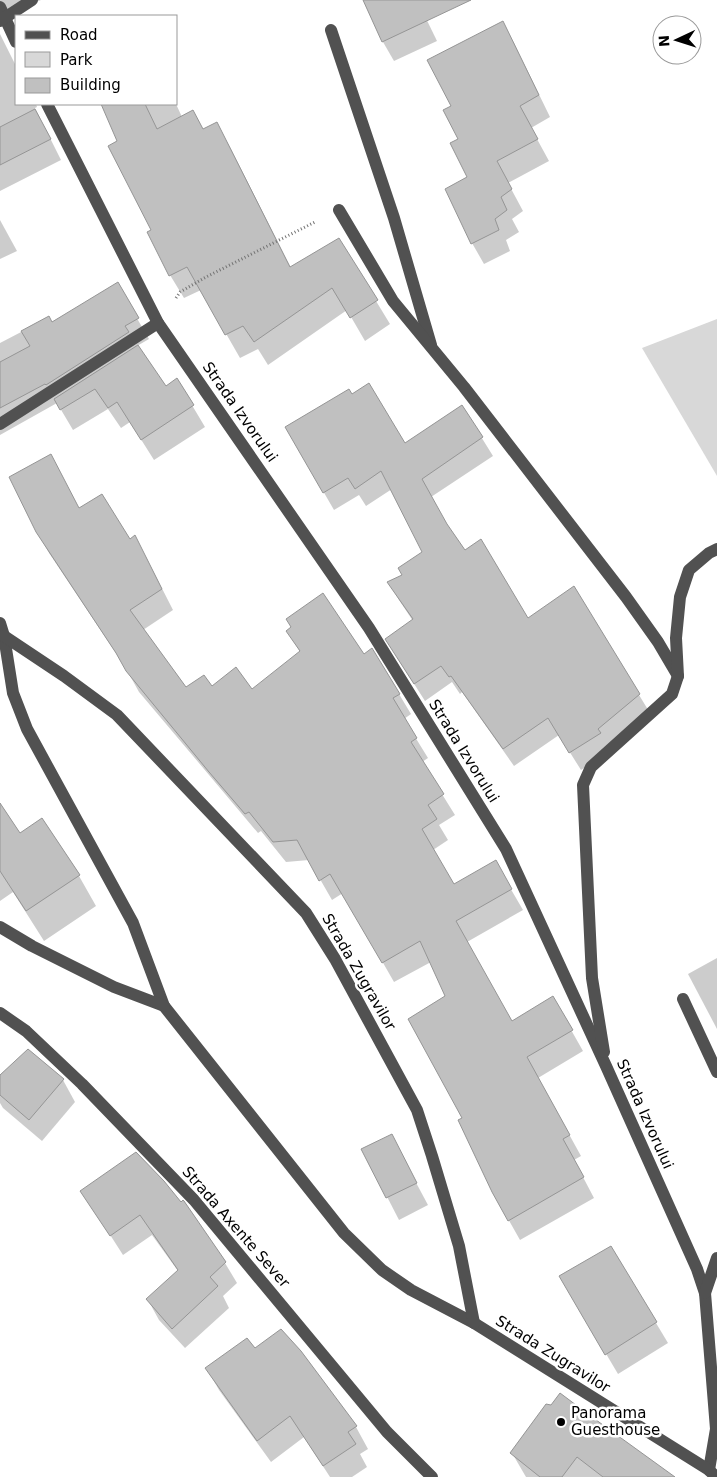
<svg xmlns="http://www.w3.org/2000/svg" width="717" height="1477" viewBox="0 0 717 1477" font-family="'DejaVu Sans',sans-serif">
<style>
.green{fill:#d8d8d8}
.shadow{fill:#0003}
.building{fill:#c0c0c0;stroke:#959595}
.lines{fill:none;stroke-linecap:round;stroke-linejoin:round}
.path{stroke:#737373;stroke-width:3;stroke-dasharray:1 2.5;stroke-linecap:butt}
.minor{stroke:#515151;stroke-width:12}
.poi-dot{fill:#000;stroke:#fff;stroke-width:2}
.labels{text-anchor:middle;stroke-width:5;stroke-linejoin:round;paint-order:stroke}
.street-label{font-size:15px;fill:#000;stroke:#fff}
.poi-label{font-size:15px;fill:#000;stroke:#fff;text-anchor:start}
</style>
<rect width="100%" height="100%" fill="#fff"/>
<path class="green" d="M717 319V476L642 348Z"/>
<g class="shadow">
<path d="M0 0H41L0 17Z"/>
<path d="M363 0H417L437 41 394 61 383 42Z"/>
<path d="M502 22 514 43 550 117 531 128 549 161 508 183 523 211 512 219 519 232 506 240 510 251 484 264 472 243 468 178 453 106Z"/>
<path d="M0 34 16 66V104H36L37 107 35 108 61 160 0 191Z"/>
<path d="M102 104H176L182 117 204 130 216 124 230 147 291 268 376 301 390 324 365 341 347 310 268 365 258 349 240 358 201 290 184 298 170 275 119 141Z"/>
<path d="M0 220 17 251 0 259Z"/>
<path d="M117 284 149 339 137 346 166 387 177 380 205 427 154 460 130 422 121 428 108 409 73 430 57 403 0 435V343L48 318 52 323Z"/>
<path d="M462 406 493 456 431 497 448 528 465 551 528 619 574 588 650 713 610 751 581 770 559 735 514 766 462 692 460 694 452 682 425 701 397 657 413 621 399 600 389 583 404 575 424 552 392 489 366 506 359 495 334 510 286 427 405 445Z"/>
<path d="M79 509 129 540 146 557 173 610 143 630 185 688 212 687 252 691 300 652 288 631 363 655 399 694 411 714 404 719 428 758 422 762 455 815 439 825 448 840 433 850 453 886 495 862 523 910 467 942 512 1023 553 998 583 1051 538 1078 581 1156 574 1160 594 1198 520 1240 493 1192 464 1118 447 997 431 962 394 982 343 893 332 900 309 860 286 862 261 831 258 833 139 692 124 665 49 553 37 532Z"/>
<path d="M0 806 20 835 42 820 79 876 96 906 44 941 13 892 0 901Z"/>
<path d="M717 958V1029L688 974Z"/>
<path d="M0 1076 63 1080 75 1102 42 1141 3 1108 0 1103Z"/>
<path d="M391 1136 428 1205 399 1220 363 1150Z"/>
<path d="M136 1154 225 1263 237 1283 223 1296 229 1308 185 1348 159 1320 148 1300 178 1271 152 1235 123 1255 82 1191Z"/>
<path d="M611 1248 668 1343 618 1374 560 1276Z"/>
<path d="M255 1350 300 1352 356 1427 368 1449 360 1454 367 1467 352 1477H330L304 1437 271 1462 219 1390 207 1369Z"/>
<path d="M546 1406 666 1477H526L512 1453Z"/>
</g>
<g class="building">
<path d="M363 0H471L382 42Z"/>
<path d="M503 21 539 95 520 106 538 139 497 161 512 189 501 197 507 210 495 219 499 230 471 244 445 189 467 177 450 143 458 139 443 110 451 106 427 60Z"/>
<path d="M101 104H145L157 129 193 110 203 129 217 122 290 267 339 238 378 300 350 318 332 288 254 342 243 326 225 335 187 267 169 276 147 232 151 230 108 146 117 141Z"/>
<path d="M35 109 51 139 0 165V127Z"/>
<path d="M118 282 139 318 125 326 129 332 46 385 45 384 0 408V362L30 346 21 331 49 316 52 322Z"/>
<path d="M138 345 166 386 177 378 194 405 141 440 117 402 108 408 95 389 60 410 54 399Z"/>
<path d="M369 383 405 443 462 405 483 437 422 479 447 524 465 550 481 539 528 618 574 586 640 694 598 729 601 733 569 753 548 718 503 749 451 676 449 677 441 666 414 684 385 639 413 619 387 582 402 575 398 568 422 552 381 471 355 489 348 478 323 493 285 427 349 389 352 394Z"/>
<path d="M51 454 79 508 102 494 130 539 135 535 162 589 130 610 186 687 204 675 212 686 236 667 252 689 300 651 286 631 291 627 286 619 323 593 364 654 372 648 400 694 393 698 417 738 411 742 444 794 428 805 437 819 422 829 454 884 496 860 512 889 456 921 512 1021 553 996 573 1030 527 1057 570 1135 563 1139 584 1177 508 1221 492 1192 458 1120 462 1118 408 1019 445 996 420 941 382 963 330 874 319 881 297 840 273 842 249 812 245 814 209 772 126 671 116 653 36 532 9 477Z"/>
<path d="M0 803 20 833 42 818 80 875 26 911 0 871Z"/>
<path d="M28 1049 64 1079 29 1120 0 1095V1075Z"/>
<path d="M392 1134 417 1183 386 1198 361 1149Z"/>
<path d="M136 1152 164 1181 181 1202 183 1200 184 1201 226 1262 210 1277 218 1286 172 1329 146 1299 178 1270 140 1215 110 1236 80 1191Z"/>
<path d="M611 1246 657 1322 605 1355 559 1276Z"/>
<path d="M281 1329 301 1351 357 1426 348 1432 356 1444 323 1466 290 1416 257 1441 205 1368 247 1338 255 1348Z"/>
<path d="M560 1393 592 1417 675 1477H603L577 1457 562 1477H540L510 1453 546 1404 551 1405Z"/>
</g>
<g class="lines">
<path class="path" d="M176 298 180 292 206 277 315 222"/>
<g class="minor">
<path d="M0 7 16 42"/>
<path d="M0 21 32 0"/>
<path d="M331 30 394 218 431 345"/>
<path d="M47 104 158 323 369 628 506 849 606 1066 697 1269 705 1293 716 1429 709 1470"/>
<path d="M339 210 393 301 464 387 626 597 658 642 678 676"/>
<path d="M0 424 158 323"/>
<path d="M0 623 4 636 13 693 27 729 133 923 164 1006 344 1233 382 1270 411 1290 474 1323 709 1470 716 1477"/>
<path d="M4 636 64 676 117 715 306 913 335 959 417 1110 432 1156 459 1246 474 1323"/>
<path d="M0 927 32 946 114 987 164 1006"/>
<path d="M683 999 717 1072"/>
<path d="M0 1013 26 1031 82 1084 194 1200 387 1432 432 1477"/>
<path d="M604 1052 592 978 583 785 591 767 672 694 678 676 676 638 680 597 689 570 709 553 717 549"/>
<path d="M705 1293 717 1258"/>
</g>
</g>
<circle class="poi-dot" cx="561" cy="1422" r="5"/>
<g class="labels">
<g class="street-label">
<text transform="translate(240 412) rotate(55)" y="5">Strada Izvorului</text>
<text transform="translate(464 751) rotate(58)" y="5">Strada Izvorului</text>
<text transform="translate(359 972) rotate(60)" y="5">Strada Zugravilor</text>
<text transform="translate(645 1114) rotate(66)" y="5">Strada Izvorului</text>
<text transform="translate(236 1227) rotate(49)" y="5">Strada Axente Sever</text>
<text transform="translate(553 1354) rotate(32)" y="5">Strada Zugravilor</text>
</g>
<g class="poi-label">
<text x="571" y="1418">Panorama<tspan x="571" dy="17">Guesthouse</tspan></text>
</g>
</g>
<rect x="15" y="15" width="162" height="90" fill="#ffffff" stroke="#999999"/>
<rect x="25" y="31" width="25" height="8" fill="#515151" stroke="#999999"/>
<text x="60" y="40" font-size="15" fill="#000000">Road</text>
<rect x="25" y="52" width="25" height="15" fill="#d8d8d8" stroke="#999999"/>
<text x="60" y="65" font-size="15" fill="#000000">Park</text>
<rect x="25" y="78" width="25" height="15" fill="#c0c0c0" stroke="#999999"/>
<text x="60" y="90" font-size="15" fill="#000000">Building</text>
<g transform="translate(677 40) rotate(266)"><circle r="24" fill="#ffffff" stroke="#999999"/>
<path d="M0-4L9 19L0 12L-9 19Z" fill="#000000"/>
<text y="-8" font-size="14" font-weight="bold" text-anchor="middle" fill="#000000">N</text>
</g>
</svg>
